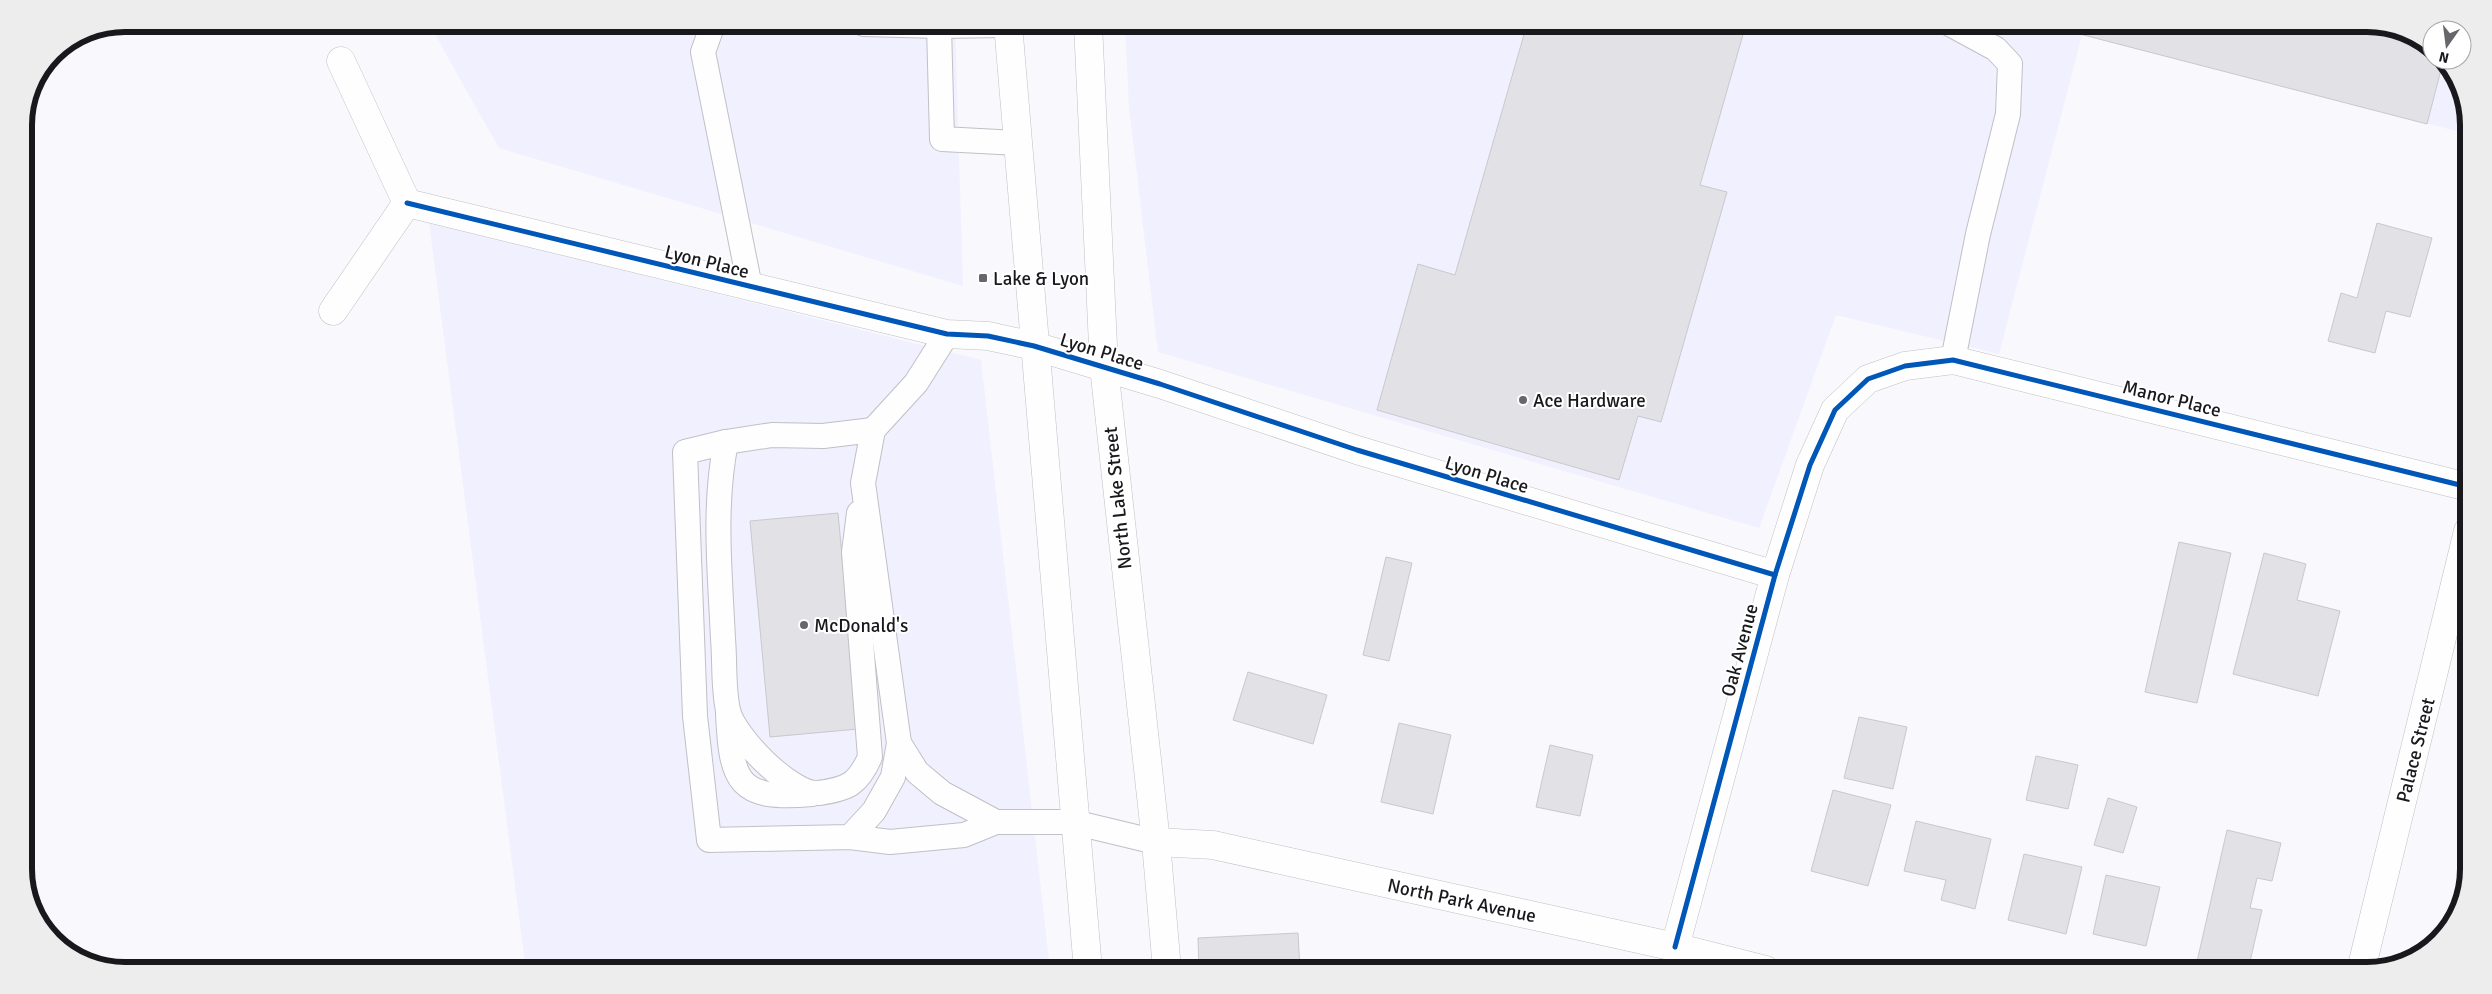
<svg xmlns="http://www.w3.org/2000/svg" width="2492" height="994" viewBox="0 0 2492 994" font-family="Signika,sans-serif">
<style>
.built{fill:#f1f0fe}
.building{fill:#e1e1e6;stroke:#c8c8cd}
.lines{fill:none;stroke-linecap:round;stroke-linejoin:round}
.lane-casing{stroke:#c0c0c5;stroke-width:26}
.street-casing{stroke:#c0c0c5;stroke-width:29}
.primary-casing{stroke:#c0c0c5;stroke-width:29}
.lane{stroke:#fefeff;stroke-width:24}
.street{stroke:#fefeff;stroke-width:28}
.primary{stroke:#fefeff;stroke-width:28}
.cycleway-casing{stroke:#fff;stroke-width:8}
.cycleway{stroke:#0057b8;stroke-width:5}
.poi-dot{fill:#67666b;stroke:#fff;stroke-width:2}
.labels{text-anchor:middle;stroke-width:4;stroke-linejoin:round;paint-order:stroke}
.street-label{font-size:19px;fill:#19181d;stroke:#fff}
.poi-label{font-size:19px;fill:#19181d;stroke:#fff;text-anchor:start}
.rim{fill:none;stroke:#19181d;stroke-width:6}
</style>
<rect width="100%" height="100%" fill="#f8f8fd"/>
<g class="built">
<path d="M429 24H955L963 286 499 148Z"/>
<path d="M1125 24H2367L2405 31 2432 60H2440L2451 69 2468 119V134L2082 35 1999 354 1836 315 1759 528 1158 352 1129 107Z"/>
<path d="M429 222 981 360 1050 970H526Z"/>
</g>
<g class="building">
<path d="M1527 24H1746L1700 185 1727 192 1661 422 1638 416 1619 480 1377 410 1418 264 1455 275Z"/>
<path d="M2041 24H2367L2405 31 2432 53V60L2443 62 2427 124Z"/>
<path d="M2377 223 2432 238 2410 317 2386 311 2375 353 2328 341 2341 293 2357 298Z"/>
<path d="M838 513 858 729 770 737 750 521Z"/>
<path d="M2179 542 2231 553 2197 703 2145 692Z"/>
<path d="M2264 553 2306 564 2297 600 2340 611 2318 696 2233 674Z"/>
<path d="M1386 557 1412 563 1389 661 1363 655Z"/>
<path d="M1248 672 1327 695 1313 744 1233 720Z"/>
<path d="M1859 717 1907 727 1893 789 1844 778Z"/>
<path d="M1399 723 1451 735 1433 814 1381 802Z"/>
<path d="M1550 745 1593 755 1580 816 1536 807Z"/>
<path d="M2036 756 2078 765 2068 809 2026 800Z"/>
<path d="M1833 790 1891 805 1868 886 1811 871Z"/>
<path d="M2108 798 2137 807 2123 853 2094 845Z"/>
<path d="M1916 821 1991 839 1975 909 1941 900 1946 880 1904 871Z"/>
<path d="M2227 830 2281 843 2272 881 2257 878 2250 908 2262 910 2248 970H2216L2196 966Z"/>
<path d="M2024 854 2082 867 2066 934 2008 920Z"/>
<path d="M2106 875 2160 887 2146 946 2093 934Z"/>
<path d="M1298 933 1300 970H1199L1198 938Z"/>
</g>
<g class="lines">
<g class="lane-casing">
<g id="lane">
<path d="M713 24 703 52 750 287"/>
<path d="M864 24 939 26 942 139 1019 143"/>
<path d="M939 24V26L1008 25"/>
<path d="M1950 24 1996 49 2010 64 2008 114 1978 234 1953 360"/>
<path d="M873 430 916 383 947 334"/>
<path d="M726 442C713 507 720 573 723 639 725 661 723 688 728 710 733 736 792 796 819 793 848 789 858 784 870 757L854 552 859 513"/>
<path d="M728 713C731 782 738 801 812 794"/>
<path d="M899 743 917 772 942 793 996 822"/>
<path d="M850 837 874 811 893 777 899 743 863 483 873 430 823 436 772 435 726 442 685 452 695 716 709 840 850 837 890 842 964 835 996 822H1073L1156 842"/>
</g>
</g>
<g class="street-casing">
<g id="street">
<path d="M407 203 947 334 988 336 1034 346 1160 384 1357 450 1775 575"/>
<path d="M333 311 407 203 341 61"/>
<path d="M1156 842 1213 845 1675 947 1766 970"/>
<path d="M1675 947 1775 575 1810 465 1835 410 1868 379 1905 366 1953 360 2468 487"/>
<path d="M2361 970 2468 531"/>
</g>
</g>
<g class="primary-casing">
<g id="primary">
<path d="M1008 24 1088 970"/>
<path d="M1088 24 1104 367 1156 842 1167 970"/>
</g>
</g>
<use href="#lane" class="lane"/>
<use href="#street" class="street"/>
<use href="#primary" class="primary"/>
<g class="cycleway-casing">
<g id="cycleway">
<path d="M407 203 947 334 988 336 1034 346 1160 384 1357 450 1775 575"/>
<path d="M1675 947 1775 575 1810 465 1835 410 1868 379 1905 366 1953 360 2468 487"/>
</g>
</g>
<use href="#cycleway" class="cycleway"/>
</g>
<g class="poi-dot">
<rect x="978" y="273" width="10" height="10" rx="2.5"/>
<circle cx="1523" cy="400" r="5"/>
<circle cx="804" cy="625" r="5"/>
</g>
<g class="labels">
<g class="street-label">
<text transform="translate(707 261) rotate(14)" y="7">Lyon Place</text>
<text transform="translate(1102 351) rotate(17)" y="7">Lyon Place</text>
<text transform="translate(2172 398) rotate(14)" y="7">Manor Place</text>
<text transform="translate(1487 474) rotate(17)" y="7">Lyon Place</text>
<text transform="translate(1117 498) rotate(-96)" y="7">North Lake Street</text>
<text transform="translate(1739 650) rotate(-75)" y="7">Oak Avenue</text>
<text transform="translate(2415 750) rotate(-76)" y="7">Palace Street</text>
<text transform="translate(1462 900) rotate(12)" y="7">North Park Avenue</text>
</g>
<g class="poi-label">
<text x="993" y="285">Lake &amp; Lyon</text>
<text x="1533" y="407">Ace Hardware</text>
<text x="814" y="632">McDonald's</text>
</g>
</g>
<path d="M0 0H2492V994H0ZM125 32H2367A93 93 0 0 1 2460 125V869A93 93 0 0 1 2367 962H125A93 93 0 0 1 32 869V125A93 93 0 0 1 125 32Z" fill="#ededed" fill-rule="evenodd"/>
<path class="rim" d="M125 32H2367A93 93 0 0 1 2460 125V869A93 93 0 0 1 2367 962H125A93 93 0 0 1 32 869V125A93 93 0 0 1 125 32Z"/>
<g transform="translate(2447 45) rotate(194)"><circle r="24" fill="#ffffff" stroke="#a3a3a5"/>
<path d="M0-4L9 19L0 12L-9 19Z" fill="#67666b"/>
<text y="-8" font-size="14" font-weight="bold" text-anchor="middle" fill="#19181d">N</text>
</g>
</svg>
